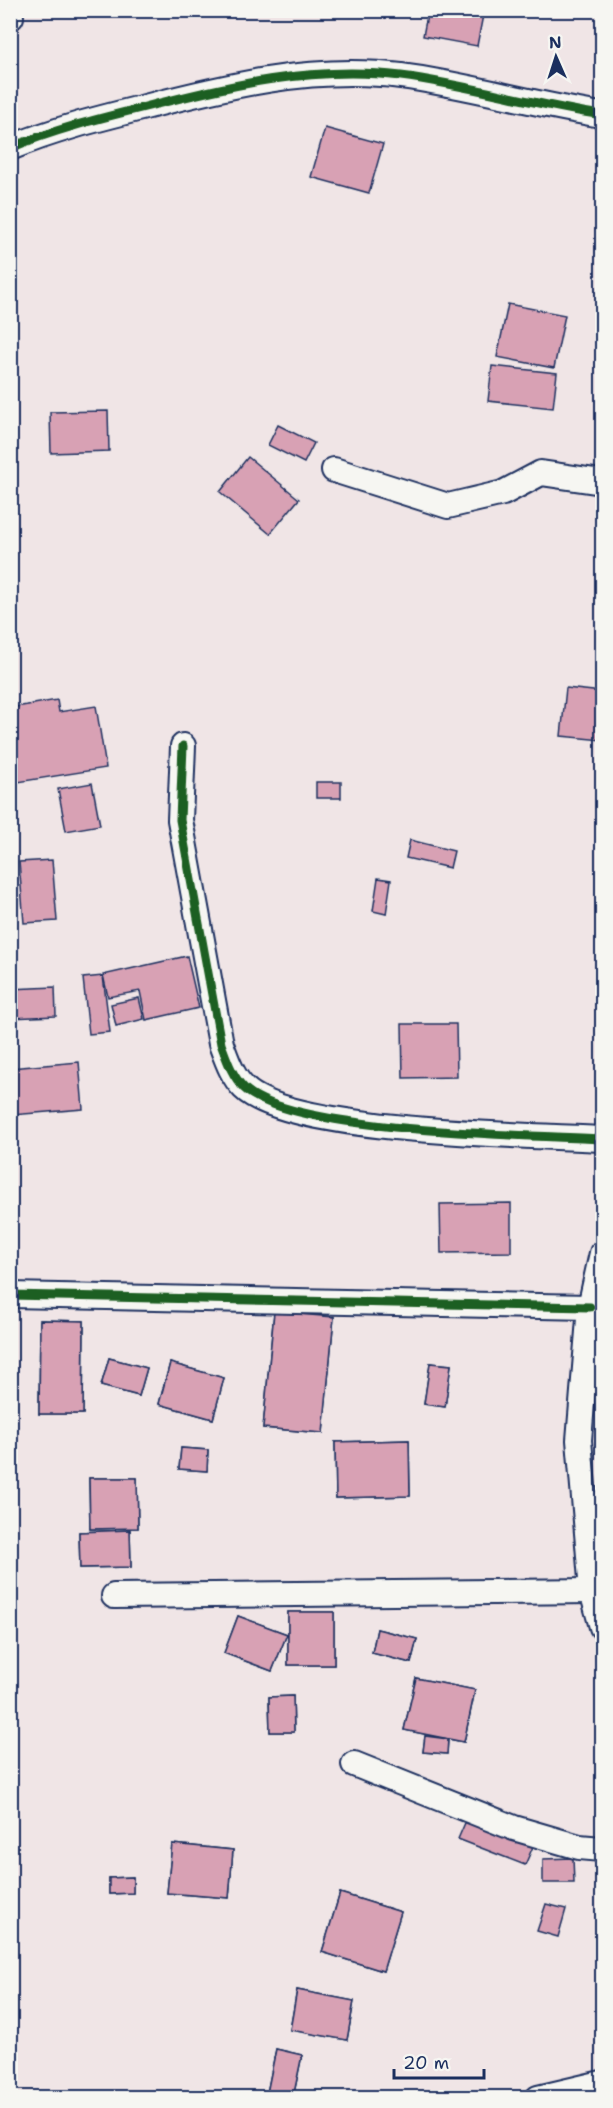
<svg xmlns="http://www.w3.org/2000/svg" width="613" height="2108" viewBox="0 0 613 2108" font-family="'Shantell Sans',sans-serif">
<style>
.building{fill:#d8a1b4;stroke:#1b2f5e;stroke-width:1.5}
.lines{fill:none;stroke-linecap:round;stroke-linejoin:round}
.minor-casing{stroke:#1b2f5e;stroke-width:28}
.minor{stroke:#f6f6f2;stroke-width:24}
.cycleway-casing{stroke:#f6f6f2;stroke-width:13}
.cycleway{stroke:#1b5e20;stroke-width:9}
</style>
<rect width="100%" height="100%" fill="#f0e5e6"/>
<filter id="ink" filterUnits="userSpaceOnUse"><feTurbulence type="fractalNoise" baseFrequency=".0167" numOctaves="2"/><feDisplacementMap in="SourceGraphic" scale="12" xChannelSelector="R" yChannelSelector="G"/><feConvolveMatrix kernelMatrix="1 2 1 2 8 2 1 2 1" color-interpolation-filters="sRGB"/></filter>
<g filter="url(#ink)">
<g class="building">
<path d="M428 10H484L477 46 423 36Z"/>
<path d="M601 17H602V72Z"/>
<path d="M325 128 383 144 369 193 311 177Z"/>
<path d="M508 304 565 315 554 368 497 357Z"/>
<path d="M492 366 557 373 553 408 488 401Z"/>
<path d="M108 411 109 451 51 453 50 412Z"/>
<path d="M278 425 314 443 304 463 268 445Z"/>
<path d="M248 457 299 499 270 534 220 492Z"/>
<path d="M566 688 602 692V740L561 736Z"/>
<path d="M57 700 59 712 96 706 106 768 18 782 10 742V708Z"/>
<rect x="316" y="782" width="25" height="16"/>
<path d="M92 783 100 825 66 831 58 789Z"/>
<path d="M410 840 454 851 450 868 406 858Z"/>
<path d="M52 860 57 921 24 923 19 862Z"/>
<path d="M378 878 391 880 386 914 373 911Z"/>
<path d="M187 956 199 1008 146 1020 140 991 108 997 103 975Z"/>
<path d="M103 976 110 1032 89 1034 83 978Z"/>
<path d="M55 987 56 1016 10 1018V989Z"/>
<path d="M139 998 144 1019 116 1026 111 1004Z"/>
<path d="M402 1024H456L457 1077 403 1078Z"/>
<path d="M79 1062 83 1109 12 1115 10 1068Z"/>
<path d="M511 1203V1252L441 1253 440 1204Z"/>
<path d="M274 1312 334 1317 323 1433 263 1428Z"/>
<path d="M274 1312 334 1317 323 1433 263 1428Z"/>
<path d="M40 1320 84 1321 83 1414H39Z"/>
<path d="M40 1320 84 1321 83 1414H39Z"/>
<path d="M109 1358 147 1368 139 1396 101 1386Z"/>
<path d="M109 1358 147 1368 139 1396 101 1386Z"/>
<path d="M170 1363 224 1378 213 1419 159 1404Z"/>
<path d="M170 1363 224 1378 213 1419 159 1404Z"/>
<path d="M430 1363 451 1365 445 1407 424 1404Z"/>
<path d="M430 1363 451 1365 445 1407 424 1404Z"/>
<path d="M409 1440 410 1496 336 1498 335 1442Z"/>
<path d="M409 1440 410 1496 336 1498 335 1442Z"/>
<path d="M181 1448 208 1450 207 1471 179 1469Z"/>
<path d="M181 1448 208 1450 207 1471 179 1469Z"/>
<path d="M89 1478H137L138 1528 90 1529Z"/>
<path d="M89 1478H137L138 1528 90 1529Z"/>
<path d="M130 1530 131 1567 80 1568 79 1532Z"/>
<path d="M130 1530 131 1567 80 1568 79 1532Z"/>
<rect x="288" y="1612" width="46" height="53"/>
<rect x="288" y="1612" width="46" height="53"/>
<path d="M238 1616 287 1634 272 1671 224 1653Z"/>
<path d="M238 1616 287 1634 272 1671 224 1653Z"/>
<path d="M377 1629 417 1639 411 1663 372 1653Z"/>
<path d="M377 1629 417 1639 411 1663 372 1653Z"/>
<path d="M416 1678 475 1690 464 1742 404 1730Z"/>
<path d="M416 1678 475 1690 464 1742 404 1730Z"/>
<path d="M293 1696 294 1732H270L269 1697Z"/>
<path d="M293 1696 294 1732H270L269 1697Z"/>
<path d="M425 1736 448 1739 447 1754 423 1752Z"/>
<path d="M425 1736 448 1739 447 1754 423 1752Z"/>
<path d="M468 1816 535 1842 525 1865 458 1839Z"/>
<path d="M172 1844 233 1850 229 1898 167 1893Z"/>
<path d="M172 1844 233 1850 229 1898 167 1893Z"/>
<path d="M573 1858 574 1883H543V1859Z"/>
<path d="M133 1877V1893L109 1894V1878Z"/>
<path d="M133 1877V1893L109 1894V1878Z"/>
<path d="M340 1893 401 1912 383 1971 322 1952Z"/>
<path d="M340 1893 401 1912 383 1971 322 1952Z"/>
<path d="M546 1904 566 1909 558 1937 537 1931Z"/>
<path d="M297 1990 354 2001 347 2040 290 2030Z"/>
<path d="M297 1990 354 2001 347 2040 290 2030Z"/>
<path d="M276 2049 302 2055 293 2098H266Z"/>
<path d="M276 2049 302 2055 293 2098H266Z"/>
</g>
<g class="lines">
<g class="minor-casing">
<g id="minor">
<path d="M10 17H11"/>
<path d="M10 148C53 130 97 119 141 108 226 86 312 65 401 76 469 85 535 105 602 115"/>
<path d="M334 470 448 506 503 493 541 473 602 482"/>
<path d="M183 746 180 820 221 1044C227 1060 232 1076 244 1088 290 1133 532 1135 602 1139"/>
<path d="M602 1253 590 1307 579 1440 592 1591 602 1627"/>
<path d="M10 1295 590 1307"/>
<path d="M114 1596 592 1591"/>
<path d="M354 1764 514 1828 579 1847 602 1849"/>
<path d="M538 2098 602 2083"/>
</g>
</g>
<use href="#minor" class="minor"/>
<g class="cycleway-casing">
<g id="cycleway">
<path d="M10 148C53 130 97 119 141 108 226 86 312 65 401 76 469 85 535 105 602 115"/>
<path d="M183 746 180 820 221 1044C227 1060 232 1076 244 1088 290 1133 532 1135 602 1139"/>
<path d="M10 1295 590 1307"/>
</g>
</g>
<use href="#cycleway" class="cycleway"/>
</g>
</g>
<rect width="613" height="2108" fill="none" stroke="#f6f6f2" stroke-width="36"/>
<rect x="18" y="18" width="577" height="2072" fill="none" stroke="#1b2f5e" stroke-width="2" filter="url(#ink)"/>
<g transform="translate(556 57) rotate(357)" stroke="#f6f6f2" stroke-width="4.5" paint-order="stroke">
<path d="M0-4.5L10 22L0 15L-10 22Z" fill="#1b2f5e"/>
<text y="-9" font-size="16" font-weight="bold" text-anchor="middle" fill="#1b2f5e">N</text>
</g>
<path d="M394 2069v9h90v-9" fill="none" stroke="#1b2f5e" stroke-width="3"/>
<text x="403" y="2069" font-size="18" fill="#1b2f5e" stroke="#f6f6f2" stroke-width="4.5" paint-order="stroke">20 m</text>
</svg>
